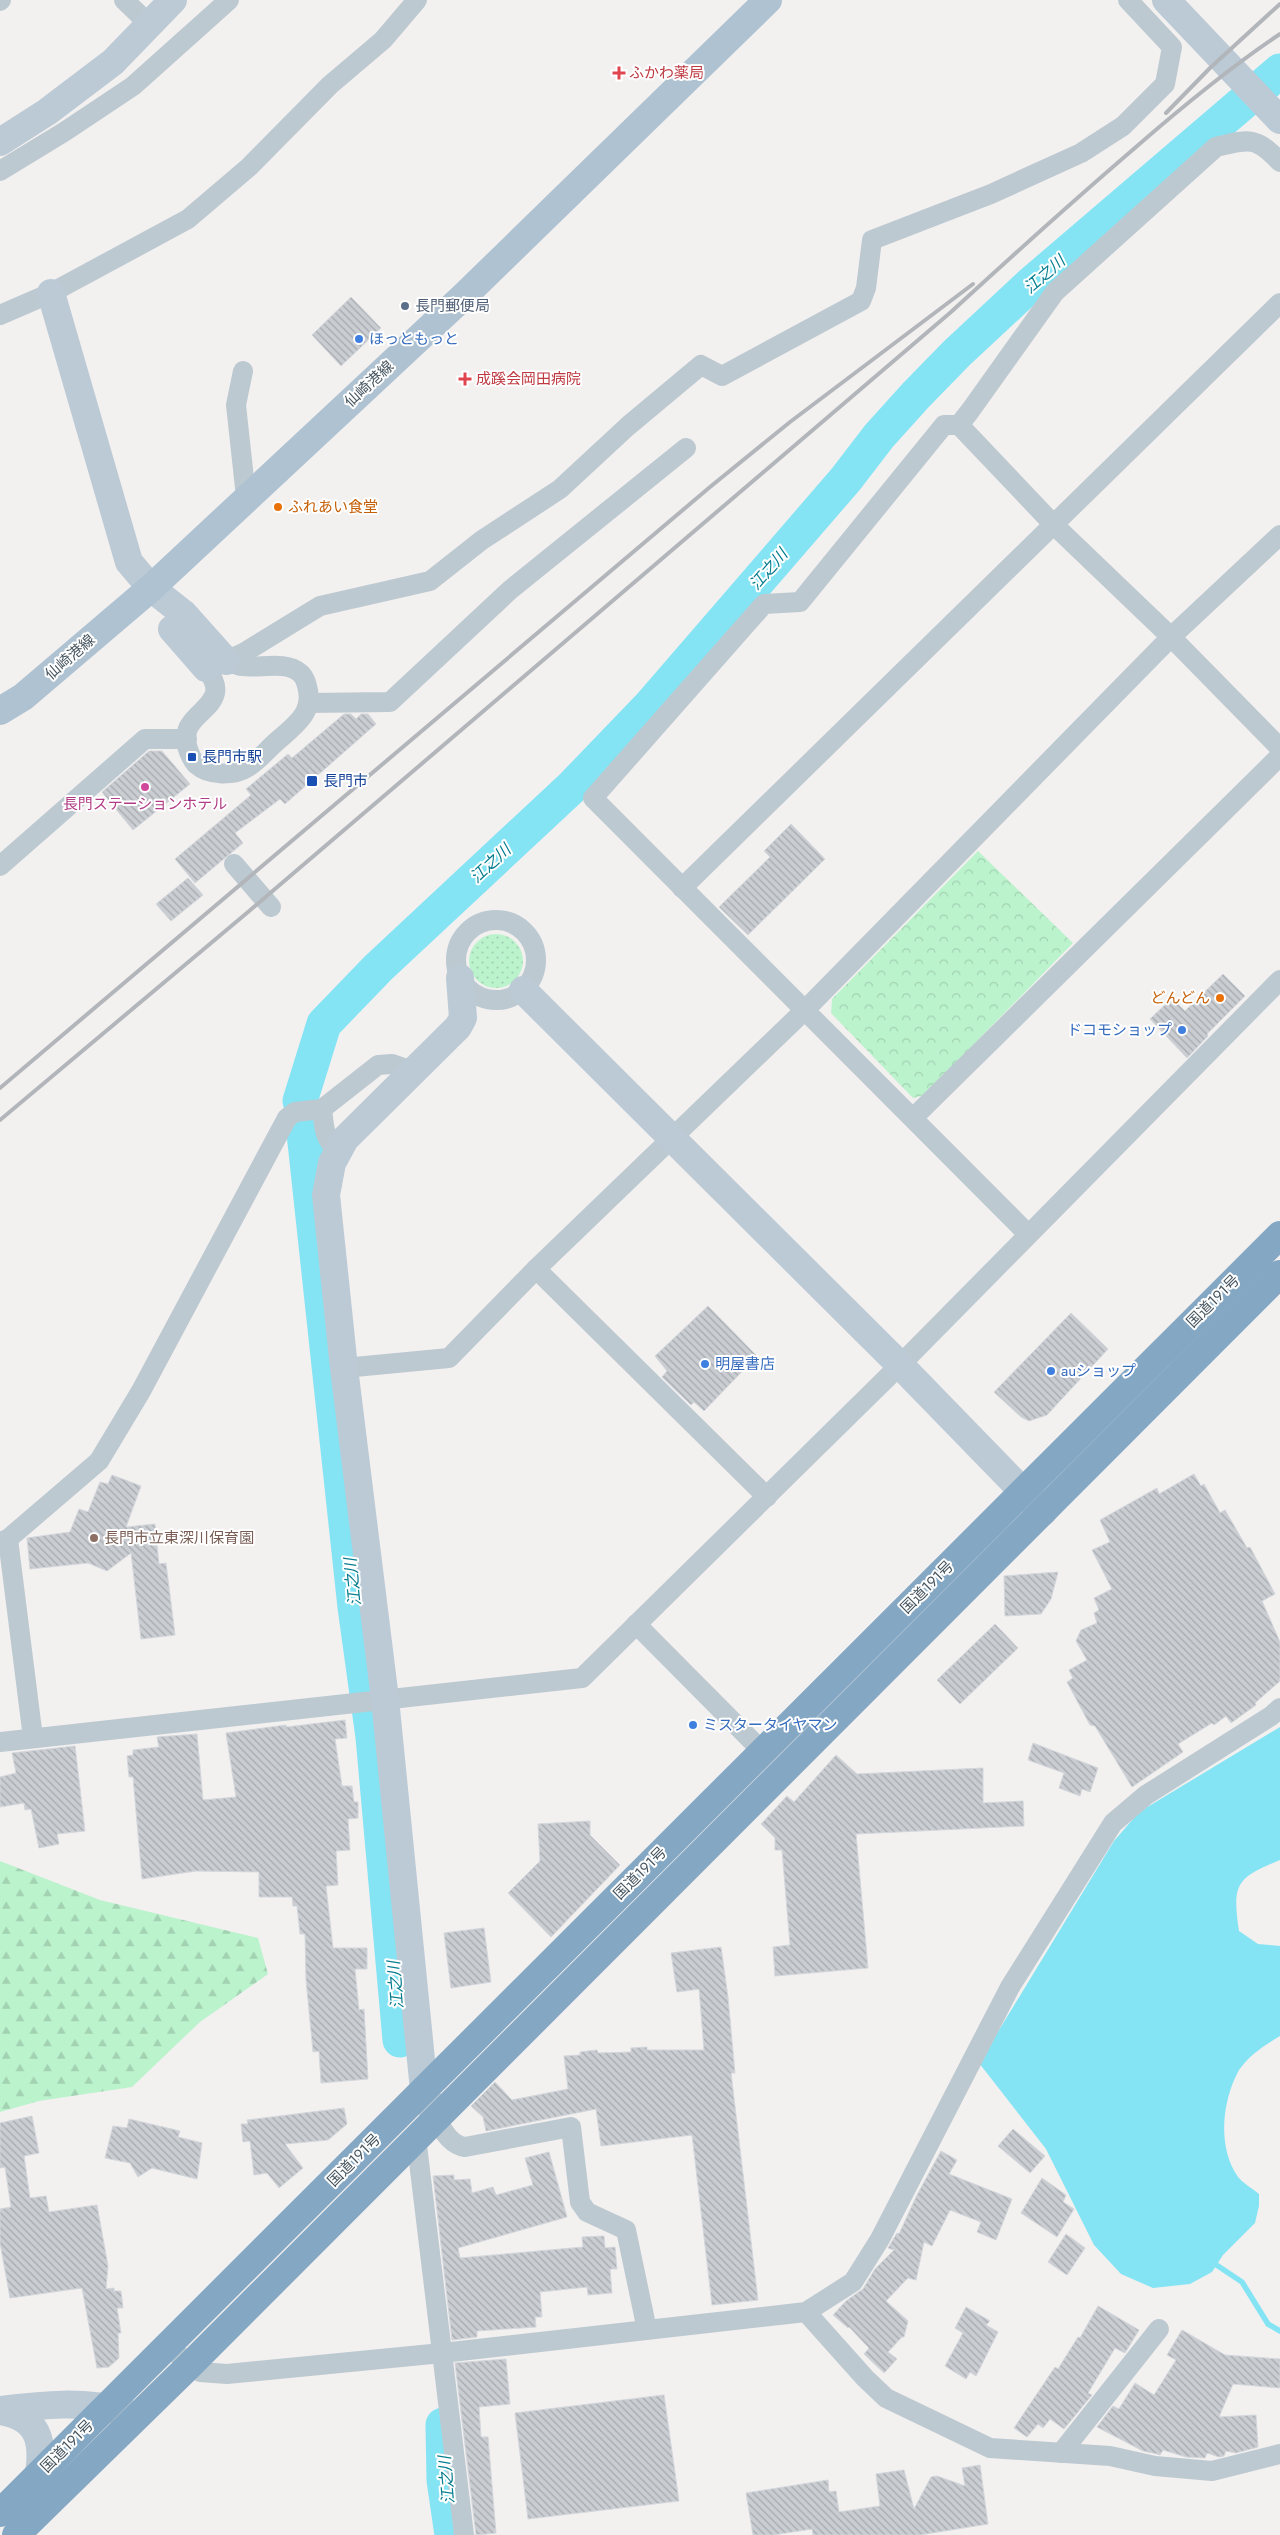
<svg xmlns="http://www.w3.org/2000/svg" width="1280" height="2535" viewBox="0 0 1280 2535" font-family="Jost,'Noto Sans JP',sans-serif">
<style>
.forest{fill:url(#forest-firs)}
.park{fill:url(#park-crowns)}
.garden{fill:url(#garden-dots)}
.water{fill:#85e4f4}
.lines{fill:none;stroke-linecap:round;stroke-linejoin:round}
.stream{stroke:#85e4f4;stroke-width:5.5}
.river{stroke:#85e4f4;stroke-width:35}
.building{fill:url(#building-back-hatch);stroke:#d3d7dc}
.street{stroke:#bdc9d0;stroke-width:20}
.secondary{stroke:#bccad5;stroke-width:28}
.primary{stroke:#aec2d1;stroke-width:28}
.highway{stroke:#84a7c3;stroke-width:28}
.rail{stroke:#b2b6bb;stroke-width:4}
.health-dot{fill:#e0444e;stroke:#fff;stroke-width:2}
.service-dot{fill:#5c6f8a;stroke:#fff;stroke-width:2}
.shop-dot{fill:#3f7fe0;stroke:#fff;stroke-width:2}
.food-dot{fill:#e8710a;stroke:#fff;stroke-width:2}
.transit-dot{fill:#1a4fb4;stroke:#fff;stroke-width:2}
.hotel-dot{fill:#d1479c;stroke:#fff;stroke-width:2}
.education-dot{fill:#8d6e63;stroke:#fff;stroke-width:2}
.labels{text-anchor:middle;stroke-width:4;stroke-linejoin:round;paint-order:stroke}
.health-label{font-size:15px;fill:#be3a42;stroke:#fff;text-anchor:start}
.service-label{font-size:15px;fill:#4e5e75;stroke:#fff;text-anchor:start}
.shop-label{font-size:15px;fill:#366cbe;stroke:#fff;text-anchor:start}
.street-label{font-size:15px;fill:#46555f;stroke:#fff}
.food-label{font-size:15px;fill:#c56008;stroke:#fff;text-anchor:start}
.transit-label{font-size:15px;fill:#164399;stroke:#fff;text-anchor:start}
.hotel-label{font-size:15px;fill:#b23c85;stroke:#fff}
.education-label{font-size:15px;fill:#785e54;stroke:#fff;text-anchor:start}
.water-label{font-size:16px;font-style:italic;fill:#047c8e;stroke:#fff}
</style>
<defs>
<pattern id="forest-firs" width="22" height="20" patternUnits="userSpaceOnUse" patternTransform="scale(1.25)"><rect width="22" height="20" fill="#bbf3cd"/><path d="M5 1l3.5 6h-7zM16 11l3.5 6h-7z" fill="#a2d2b2"/></pattern>
<pattern id="park-crowns" width="20" height="18" patternUnits="userSpaceOnUse" patternTransform="scale(1.25)"><rect width="20" height="18" fill="#bbf3cd"/><path d="M2 6a3 3 0 1 1 6 0M12 15a3 3 0 1 1 6 0" fill="none" stroke="#a2d2b2"/></pattern>
<pattern id="garden-dots" width="8" height="8" patternUnits="userSpaceOnUse" patternTransform="scale(1.25)"><rect width="8" height="8" fill="#bbf3cd"/><path d="M2 2h.1M6 6h.1" fill="none" stroke="#a2d2b2" stroke-width="1.8" stroke-linecap="round"/></pattern>
<pattern id="building-back-hatch" width="6" height="6" patternUnits="userSpaceOnUse" patternTransform="scale(1.25)"><rect width="6" height="6" fill="#caced3"/><path d="M-1 5l2 2M0 0l6 6M5-1l2 2" fill="none" stroke="#a6aaae"/></pattern>
</defs>
<rect width="100%" height="100%" fill="#f3f0f0"/>
<path class="forest" d="M0 1861 100 1900 258 1938 268 1974 200 2022 132 2087 39 2101 0 2112Z"/>
<path class="park" d="M978 851 1073 943 924 1095 913 1098 831 1013 832 999Z"/>
<circle class="garden" cx="496" cy="961" r="27"/>
<path class="water" d="M1280 1727V1860C1236 1878 1232 1884 1239 1931L1258 1944 1280 1946V2036C1265 2045 1249 2055 1239 2070 1222 2101 1217 2147 1238 2177 1243 2183 1253 2189 1259 2194V2206L1255 2223 1223 2255 1212 2272 1190 2284 1153 2288 1121 2274 1094 2245 1046 2149 979 2063 1114 1841 1139 1812Z"/>
<g class="lines">
<path class="stream" d="M1212 2262 1242 2282 1268 2324 1280 2331"/>
<g class="river">
<path d="M300 1101 324 1024 378 968 573 786 650 706 846 479 879 436 916 395 957 353 1031 284 1280 71"/>
<path d="M303 1124 355 1607 373 1737 400 2040"/>
<path d="M443 2425 444 2480 452 2535"/>
</g>
</g>
<g class="building">
<path d="M351 297 381 328 341 366 312 335Z"/>
<path d="M344 714H351L356 719 361 714H368L376 724 285 804 280 799 235 833 243 843 195 883 175 859 251 795 246 789 288 754 292 758Z"/>
<path d="M149 751H162L190 784 133 830 102 792Z"/>
<path d="M791 824 825 859 748 935 719 907 770 857 764 851Z"/>
<path d="M188 878 203 895 171 921 156 904Z"/>
<path d="M1223 974 1245 996 1207 1034 1208 1036 1187 1058 1150 1019 1172 998 1185 1011Z"/>
<path d="M708 1306 757 1356 704 1411 694 1402 691 1405 662 1377 667 1371 655 1356Z"/>
<path d="M1071 1313 1108 1349 1047 1415 1029 1421 1021 1417 994 1392Z"/>
<path d="M1194 1474 1201 1486 1204 1484 1220 1513 1225 1510 1247 1548 1250 1547 1275 1594 1262 1601 1280 1642V1681L1255 1703 1256 1705 1231 1723 1226 1716 1214 1725 1212 1723 1178 1744 1183 1752 1132 1787 1095 1726 1090 1725 1067 1682 1073 1678 1069 1670 1087 1660 1076 1641 1081 1630 1097 1623 1094 1613 1099 1610 1094 1598 1112 1589 1092 1550 1110 1542 1100 1520 1157 1488 1159 1494Z"/>
<path d="M112 1475 141 1486 126 1527 155 1524 159 1564 166 1563 175 1635 141 1639 131 1553 107 1571 88 1563 30 1569 27 1538 70 1532 79 1509 88 1512 100 1482 108 1484Z"/>
<path d="M1058 1572 1051 1599 1041 1614 1005 1616 1004 1576Z"/>
<path d="M995 1624 1018 1648 960 1704 937 1680Z"/>
<path d="M345 1720 347 1738 335 1739 342 1786H352L354 1802H358V1818L348 1819 350 1850 336 1851 338 1885 326 1886 333 1948H367V1969H355L359 2010 364 2009 368 2079 321 2083 319 2051 313 2052 306 1980 305 1934H300L297 1906H293L292 1897H259V1872L196 1871 142 1879 133 1777H129L127 1756 133 1755V1750L159 1747 157 1737 197 1734 203 1800 236 1797 226 1733 286 1725V1727Z"/>
<path d="M1033 1743 1098 1768 1090 1792 1082 1789 1080 1796 1059 1788 1064 1773 1028 1760Z"/>
<path d="M75 1746 85 1831 57 1834 59 1844 39 1848 31 1809 25 1810 24 1803 0 1807V1777L16 1773 12 1753Z"/>
<path d="M836 1755 857 1774 983 1768V1803L1023 1801 1024 1826 856 1834 868 1968 775 1976 773 1947 790 1945 782 1850H775V1838L761 1824 787 1796 794 1802Z"/>
<path d="M590 1821V1835L620 1865 551 1937 508 1893 540 1861 538 1824Z"/>
<path d="M484 1928 491 1982 451 1988 444 1933Z"/>
<path d="M721 1947 728 1997 735 2073H731L758 2300 712 2305 692 2135 601 2146 596 2109 486 2131 483 2117 471 2106 495 2082 512 2100 568 2089 564 2056 580 2055V2052L597 2050 598 2053 631 2052V2048L647 2047V2050H704L699 1989 677 1992 671 1953Z"/>
<path d="M344 2108 347 2124 328 2140 285 2144 303 2168 279 2188 267 2173 254 2175 250 2141 243 2142 241 2124H248L247 2120Z"/>
<path d="M32 2116 39 2153 24 2156 30 2198 46 2196 49 2212 97 2205 108 2266 106 2289 114 2288V2291H121L123 2308H117L121 2333H118L119 2358 109 2367 97 2368 82 2288 10 2298 0 2243V2209L11 2207 5 2167 0 2168V2123Z"/>
<path d="M129 2119 180 2131 178 2137 202 2143 197 2179 152 2168 138 2177 130 2163 105 2158 113 2126 127 2128Z"/>
<path d="M1013 2129 1045 2156 1030 2173 998 2146Z"/>
<path d="M941 2151 957 2160 949 2174 1012 2199 996 2240 977 2232 981 2222 950 2210 932 2246 924 2242 916 2280 908 2278 886 2301 908 2321 904 2337H902L888 2352 897 2359 884 2373 864 2354 869 2348 849 2327 848 2328 833 2315 846 2301 863 2289 875 2269 894 2250 888 2248 897 2233 899 2234 917 2195Z"/>
<path d="M549 2152 567 2217 458 2248 460 2258 583 2247 582 2237 604 2236 605 2248 615 2247 617 2269H610L612 2293 588 2295 587 2287 540 2292 542 2317H535L536 2327 477 2331V2337L452 2340 433 2176 454 2175V2180L470 2179 472 2193 493 2187 496 2195 533 2185 525 2158Z"/>
<path d="M1042 2178 1066 2195 1063 2202 1074 2209 1057 2237 1021 2213Z"/>
<path d="M1066 2234 1085 2248 1067 2275 1048 2262Z"/>
<path d="M1098 2306 1139 2330 1125 2353 1115 2348 1088 2393 1092 2395 1064 2429 1050 2419 1043 2428 1038 2424 1027 2437 1014 2428 1055 2367 1058 2369 1078 2337 1080 2338Z"/>
<path d="M966 2307 990 2321 986 2325 998 2332 976 2376 970 2372 966 2379 945 2366 963 2333 955 2328Z"/>
<path d="M1182 2330 1225 2355 1280 2359V2388L1233 2384 1219 2417 1256 2415 1258 2447 1236 2453 1226 2451 1224 2456 1219 2457 1207 2453 1205 2458 1186 2457 1163 2450 1160 2455 1157 2454 1143 2451 1097 2427 1113 2406 1119 2409 1135 2383 1154 2395 1176 2360 1167 2355Z"/>
<path d="M506 2359 510 2404 479 2407 481 2437H488L496 2533 476 2535 455 2363Z"/>
<path d="M664 2395 679 2501 528 2519 515 2413Z"/>
<path d="M980 2465 988 2524 920 2535H813L812 2529 773 2535H753L746 2493 828 2480 829 2492 836 2491 839 2512 880 2506 876 2474 904 2470 914 2509 931 2477 937 2476 965 2486 962 2468Z"/>
</g>
<g class="lines">
<g class="street">
<path d="M124 0 149 24"/>
<path d="M0 1 1 0"/>
<path d="M0 171 64 132 133 86 229 0"/>
<path d="M0 315 51 293 188 219 249 167 330 85 383 40 417 0"/>
<path d="M243 371 236 405 246 497"/>
<path d="M959 425 1054 525 1171 637 1280 748"/>
<path d="M226 661 245 652 320 606 430 581 482 540 560 489 628 426 701 365 722 376 861 301 866 288 872 240 991 194 1081 153 1123 126 1165 84 1172 47 1128 0"/>
<path d="M206 668C211 675 217 684 215 693 210 714 176 719 189 752 191 756 193 762 197 765 209 776 234 776 248 767 258 761 267 750 276 742 294 726 315 713 307 686 306 682 304 676 300 673 285 660 259 669 241 666 236 665 231 663 226 661"/>
<path d="M309 703 390 702 510 590 686 448"/>
<path d="M234 864 271 907"/>
<path d="M0 866 145 739H187"/>
<path d="M682 888 1280 303"/>
<circle cx="496" cy="960" r="40"/>
<path d="M322 1109C324 1126 324 1139 337 1150"/>
<path d="M914 1117 1280 756"/>
<path d="M1028 1234 593 798 764 604 800 602 944 425H959L970 411 1055 292 1216 147C1249 139 1256 136 1280 162"/>
<path d="M536 1269 767 1497"/>
<path d="M344 1368 449 1358 536 1269 806 1009 1171 637 1280 535"/>
<path d="M8 1539 99 1461 141 1391 287 1118 295 1112 322 1109 378 1065 392 1064 412 1071"/>
<path d="M0 1542 8 1539 33 1738"/>
<path d="M636 1624 762 1751"/>
<path d="M0 1742 582 1678 900 1365 1280 980"/>
<path d="M436 2119C443 2130 450 2145 465 2147L571 2127 580 2202 587 2212 626 2230 647 2330"/>
<path d="M416 2137 464 2535"/>
<path d="M806 2312 865 2378 886 2398 990 2448 1110 2456 1155 2466 1212 2471 1280 2454"/>
<path d="M167 2346 200 2372 227 2374 442 2353 806 2312 853 2282 880 2239 1010 1987 1113 1823 1146 1795 1271 1716 1280 1708"/>
<path d="M1061 2453 1159 2329"/>
</g>
<g class="secondary">
<path d="M1166 0 1280 120"/>
<path d="M0 142 47 112 113 62 173 0"/>
<path d="M51 293 129 562 151 588 184 614 226 661"/>
<path d="M172 629 206 668"/>
<path d="M523 990 900 1365 1043 1512"/>
<path d="M436 2119 424 2090 385 1699 344 1368 326 1195 332 1163 345 1139 458 1027 463 1018 460 978"/>
<path d="M0 2410C41 2405 85 2400 125 2412"/>
<path d="M0 2411C38 2417 44 2440 39 2474"/>
</g>
<path class="primary" d="M0 711 23 697 151 588 464 296 768 0"/>
<g class="highway">
<path d="M0 2513 1280 1235"/>
<path d="M16 2535 190 2365 1280 1274"/>
</g>
<g class="rail">
<path d="M1166 113 1210 68 1280 4"/>
<path d="M0 1088 710 487 790 422 973 284"/>
<path d="M0 1120 248 912 951 312C1012 256 1073 201 1136 147 1182 107 1229 68 1280 34"/>
</g>
</g>
<g class="health-dot">
<path d="M616.5 65.5h5v5h5v5h-5v5h-5v-5h-5v-5h5z"/>
<path d="M462.5 371.5h5v5h5v5h-5v5h-5v-5h-5v-5h5z"/>
</g>
<circle class="service-dot" cx="405" cy="306" r="5"/>
<g class="shop-dot">
<circle cx="359" cy="339" r="5"/>
<circle cx="1182" cy="1030" r="5"/>
<circle cx="705" cy="1364" r="5"/>
<circle cx="1051" cy="1371" r="5"/>
<circle cx="693" cy="1725" r="5"/>
</g>
<g class="food-dot">
<circle cx="278" cy="507" r="5"/>
<circle cx="1220" cy="998" r="5"/>
</g>
<g class="transit-dot">
<rect x="187" y="752" width="10" height="10" rx="2.5"/>
<rect x="306" y="775" width="12" height="12" rx="2.5"/>
</g>
<circle class="hotel-dot" cx="145" cy="787" r="5"/>
<circle class="education-dot" cx="94" cy="1538" r="5"/>
<g class="labels">
<g class="health-label">
<text x="629" y="78">ふかわ薬局</text>
<text x="476" y="384">成蹊会岡田病院</text>
</g>
<g class="service-label">
<text x="415" y="311">長門郵便局</text>
</g>
<g class="shop-label">
<text x="369" y="344">ほっともっと</text>
<text x="1172" y="1035" text-anchor="end">ドコモショップ</text>
<text x="715" y="1369">明屋書店</text>
<text x="1061" y="1376">auショップ</text>
<text x="703" y="1730">ミスタータイヤマン</text>
</g>
<g class="street-label">
<text transform="translate(369 384) rotate(-43)" y="5">仙崎港線</text>
<text transform="translate(70 657) rotate(-41)" y="5">仙崎港線</text>
<text transform="translate(1213 1301) rotate(-45)" y="5">国道191号</text>
<text transform="translate(927 1587) rotate(-45)" y="5">国道191号</text>
<text transform="translate(640 1873) rotate(-45)" y="5">国道191号</text>
<text transform="translate(354 2160) rotate(-45)" y="5">国道191号</text>
<text transform="translate(67 2446) rotate(-45)" y="5">国道191号</text>
</g>
<g class="food-label">
<text x="288" y="512">ふれあい食堂</text>
<text x="1210" y="1003" text-anchor="end">どんどん</text>
</g>
<g class="transit-label">
<text x="202" y="762">長門市駅</text>
<text x="323" y="786">長門市</text>
</g>
<g class="hotel-label">
<text x="145" y="809">長門ステーションホテル</text>
</g>
<g class="education-label">
<text x="104" y="1543">長門市立東深川保育園</text>
</g>
<g class="water-label">
<text transform="translate(1044 274) rotate(-41)" y="6">江之川</text>
<text transform="translate(768 569) rotate(-49)" y="6">江之川</text>
<text transform="translate(490 863) rotate(-43)" y="6">江之川</text>
<text transform="translate(352 1582) rotate(-96)" y="6">江之川</text>
<text transform="translate(395 1985) rotate(-95)" y="6">江之川</text>
<text transform="translate(446 2480) rotate(-95)" y="6">江之川</text>
</g>
</g>
</svg>
